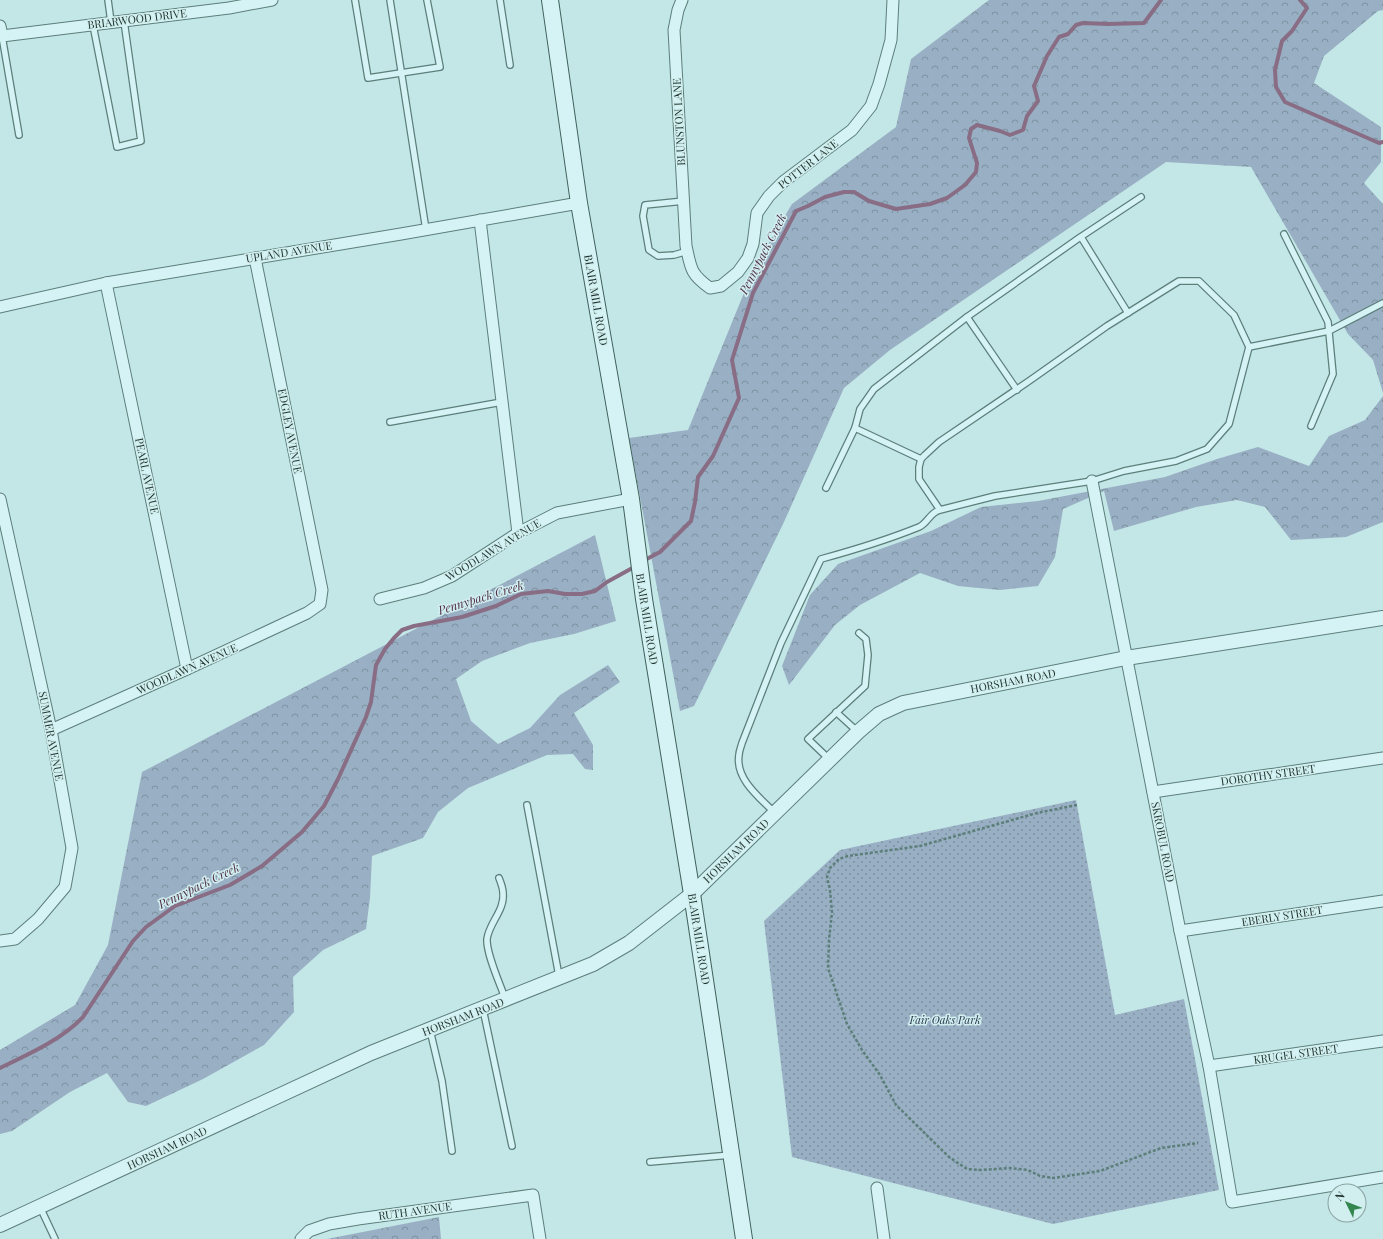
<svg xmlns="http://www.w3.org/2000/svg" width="1383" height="1239" viewBox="0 0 1383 1239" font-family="'Playfair Display',serif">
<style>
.forest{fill:url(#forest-crowns)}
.park{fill:url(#park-dots)}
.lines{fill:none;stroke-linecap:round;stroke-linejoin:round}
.stream{stroke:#886d85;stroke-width:4}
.service-casing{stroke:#5c7f7a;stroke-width:8}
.minor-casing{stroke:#5c7f7a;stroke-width:13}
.tertiary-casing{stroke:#5c7f7a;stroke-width:16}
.secondary-casing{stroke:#3f615b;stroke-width:18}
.path{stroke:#5c7f7a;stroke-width:2.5;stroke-dasharray:3 2;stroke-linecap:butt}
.service{stroke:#d5f3f4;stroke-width:5.5}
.minor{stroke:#d5f3f4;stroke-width:11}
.tertiary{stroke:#d5f3f4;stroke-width:14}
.secondary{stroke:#d5f3f4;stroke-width:16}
.labels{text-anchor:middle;stroke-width:3;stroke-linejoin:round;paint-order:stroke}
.street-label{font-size:11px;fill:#1e312e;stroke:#d2eff0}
.park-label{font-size:11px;font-style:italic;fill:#28364b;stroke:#d2eff0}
.water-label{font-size:12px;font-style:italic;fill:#4f2f47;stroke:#d2eff0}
</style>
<defs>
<pattern id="forest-crowns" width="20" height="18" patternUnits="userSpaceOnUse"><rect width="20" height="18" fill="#99b0c4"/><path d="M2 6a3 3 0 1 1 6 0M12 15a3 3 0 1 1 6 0" fill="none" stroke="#7c90a0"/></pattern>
<pattern id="park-dots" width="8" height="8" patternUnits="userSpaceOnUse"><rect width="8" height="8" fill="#99b0c4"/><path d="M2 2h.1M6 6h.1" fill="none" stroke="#7c90a0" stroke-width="1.8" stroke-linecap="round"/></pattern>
</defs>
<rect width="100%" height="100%" fill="#c3e6e7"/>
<g class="forest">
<path d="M989 0H1383V10L1378 11 1324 56 1314 83 1381 127V162L1364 183 1383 204V393L1373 360 1348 334 1251 167 1166 162 890 350 844 388 784 522 694 706 680 711 629 438 688 430 755 266 792 204 896 127 911 59Z"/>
<path d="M1383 396V522L1346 537 1291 540 1265 507 1237 500 1196 507 1114 531 1104 491 1063 509 1055 557 1038 586 1000 590 958 586 920 573 860 605 835 625 789 685 782 666 810 595 838 564 931 531 981 507 1038 501 1165 477 1217 459 1258 447 1309 466 1329 436 1365 420Z"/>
<path d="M595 535 616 621 574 634 530 643 482 661 456 679 471 721 498 744 530 728 560 695 608 665 620 682 574 713 593 745V770L585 769 573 754 547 755 468 788 438 812 423 838 372 856 370 898 366 929 323 950 293 977 294 1012 264 1045 203 1079 146 1106 128 1102 107 1073 70 1092 12 1131 0 1134V1050L75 1005 108 945 142 772Z"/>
<path d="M439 1217 441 1239H327Z"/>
</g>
<path class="park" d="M1076 800 1115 1015 1184 999 1219 1190 1053 1224 792 1157 764 921 840 850Z"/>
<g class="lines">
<g class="stream">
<path d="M1300 0 1307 8 1292 31 1282 41 1275 70 1276 87 1285 102 1379 143 1383 142"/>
<path d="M643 561 660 552 691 521 695 502 698 477 713 456 739 398 732 360 753 293 796 211 808 206 825 197 844 192H854L869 201 896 209 930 204 947 198 965 185 976 172 977 163 969 138 971 129 977 125 1000 131 1010 135 1023 130 1027 116 1038 101 1034 86 1047 56 1059 37 1068 34 1076 25 1083 23 1108 24 1144 23 1161 0"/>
<path d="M0 1068C29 1054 61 1040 83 1017L133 941 146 927 175 906 230 885 262 866 302 832 324 806 338 779 366 717 371 702 376 665 385 649 394 638 402 630 414 626 462 617 496 606 521 594 548 591 565 594H582L595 591 607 582 636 566"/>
</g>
<g class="service-casing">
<g id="service">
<path d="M108 0 111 22"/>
<path d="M355 0 368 78 440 67 427 0"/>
<path d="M390 0 426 230"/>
<path d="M500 0 510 65"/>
<path d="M93 25 117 147 141 141 124 21"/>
<path d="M2 36 19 135"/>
<path d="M684 201 645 205 643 216 649 250 658 256 674 255 688 251"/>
<path d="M1284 234 1328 322 1333 374 1311 426"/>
<path d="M1081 237 1128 313"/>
<path d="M967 317 1017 390"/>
<path d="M1249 347 1329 331 1383 303"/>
<path d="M390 422 502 402"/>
<path d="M855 428 921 459"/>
<path d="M826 488 855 428 860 409 874 389 967 317 1079 238 1141 197"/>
<path d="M836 712 858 732"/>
<path d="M829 759 808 739 865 686 868 655 866 639 859 633"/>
<path d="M527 805 559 976"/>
<path d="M775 813C760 798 735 779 739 755 739 751 741 747 742 743L781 643 821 559C854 550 887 540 919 527 928 523 930 512 940 510L995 496 1092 481 1124 471 1176 461 1207 449 1229 424 1249 347 1234 315 1199 281H1179L1107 326 1029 381 939 442 925 455 921 459 919 467V479L940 510"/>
<path d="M499 878C501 883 503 888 503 893 505 910 489 923 487 939 486 953 500 984 505 998"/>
<path d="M483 1009 512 1146"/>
<path d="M430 1030 442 1081 452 1151"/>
<path d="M650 1162 731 1155"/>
<path d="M40 1207 55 1239"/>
</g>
</g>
<g class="minor-casing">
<g id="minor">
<path d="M682 0 678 10 674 30 686 246C691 268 690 274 710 288L721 286 738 272 748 258 753 244 757 213 769 196 783 182 852 130 871 106 879 84 891 40 893 0"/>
<path d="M0 26 2 36 229 8 272 0"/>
<path d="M480 220 518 533"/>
<path d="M106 283 187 669"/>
<path d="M0 307 106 283 401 234 579 203"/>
<path d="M1092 481 1180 931 1209 1066 1232 1202 1383 1177"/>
<path d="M0 499 51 730 72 848 65 887 38 919 15 939 0 941"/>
<path d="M380 599 424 588 452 576 518 533 557 513 631 499"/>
<path d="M51 730 187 669 307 613 320 604 322 590 255 258"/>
<path d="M1153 792 1383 758"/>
<path d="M1180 931 1383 901"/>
<path d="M1209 1066 1383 1041"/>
<path d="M877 1188 884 1239"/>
<path d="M301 1239 309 1231 329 1224 358 1219 533 1195 540 1239"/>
</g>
</g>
<g class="tertiary-casing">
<path id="tertiary" d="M0 1225 371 1053 593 964 629 943 692 894 858 732 879 714 903 703 1126 658 1383 618"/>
</g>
<g class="secondary-casing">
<path id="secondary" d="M550 0 579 203 631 499 644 599 692 894 744 1239"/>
</g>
<path class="path" d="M1077 805 1037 813 920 846 848 856 839 859 830 868 827 877 830 890 832 912 829 940 828 968 847 1024 862 1050 880 1075 896 1105 949 1157 967 1169 981 1170 1010 1168 1028 1170 1040 1176 1054 1178 1100 1171 1161 1148 1198 1143"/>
<use href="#service" class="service"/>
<use href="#minor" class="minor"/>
<use href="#tertiary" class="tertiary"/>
<use href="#secondary" class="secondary"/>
</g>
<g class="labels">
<g class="street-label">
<text transform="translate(137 19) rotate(-7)" y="4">BRIARWOOD DRIVE</text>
<text transform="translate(679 122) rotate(-93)" y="4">BLUNSTON LANE</text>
<text transform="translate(808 164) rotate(-38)" y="4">POTTER LANE</text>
<text transform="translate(289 252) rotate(-9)" y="4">UPLAND AVENUE</text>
<text transform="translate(596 300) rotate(80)" y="4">BLAIR MILL ROAD</text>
<text transform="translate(290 431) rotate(79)" y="4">EDGLEY AVENUE</text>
<text transform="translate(147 476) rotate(78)" y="4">PEARL AVENUE</text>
<text transform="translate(493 550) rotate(-31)" y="4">WOODLAWN AVENUE</text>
<text transform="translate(647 619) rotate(81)" y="4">BLAIR MILL ROAD</text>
<text transform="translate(187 669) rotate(-24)" y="4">WOODLAWN AVENUE</text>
<text transform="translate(1013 681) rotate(-11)" y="4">HORSHAM ROAD</text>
<text transform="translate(51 736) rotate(79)" y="4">SUMMER AVENUE</text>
<text transform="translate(1268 775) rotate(-8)" y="4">DOROTHY STREET</text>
<text transform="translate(1163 842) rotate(79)" y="4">SKROBUL ROAD</text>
<text transform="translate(736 851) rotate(-44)" y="4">HORSHAM ROAD</text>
<text transform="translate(1282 916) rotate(-9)" y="4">EBERLY STREET</text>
<text transform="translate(699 939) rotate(81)" y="4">BLAIR MILL ROAD</text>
<text transform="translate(463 1017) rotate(-21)" y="4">HORSHAM ROAD</text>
<text transform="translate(1296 1054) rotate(-8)" y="4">KRUGEL STREET</text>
<text transform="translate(167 1148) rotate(-25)" y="4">HORSHAM ROAD</text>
<text transform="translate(415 1211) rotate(-8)" y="4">RUTH AVENUE</text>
</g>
<g class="park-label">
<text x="945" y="1024">Fair Oaks Park</text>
</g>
<g class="water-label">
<text transform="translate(763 254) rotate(-63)" y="4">Pennypack Creek</text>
<text transform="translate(481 598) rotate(-17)" y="4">Pennypack Creek</text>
<text transform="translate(199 886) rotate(-26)" y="4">Pennypack Creek</text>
</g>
</g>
<g transform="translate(1347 1203) rotate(313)"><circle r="19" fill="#d2eff0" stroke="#8aa3a2"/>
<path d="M0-3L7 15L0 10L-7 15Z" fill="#34864f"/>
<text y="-6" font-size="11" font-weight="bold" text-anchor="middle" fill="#1e312e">N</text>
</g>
</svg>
